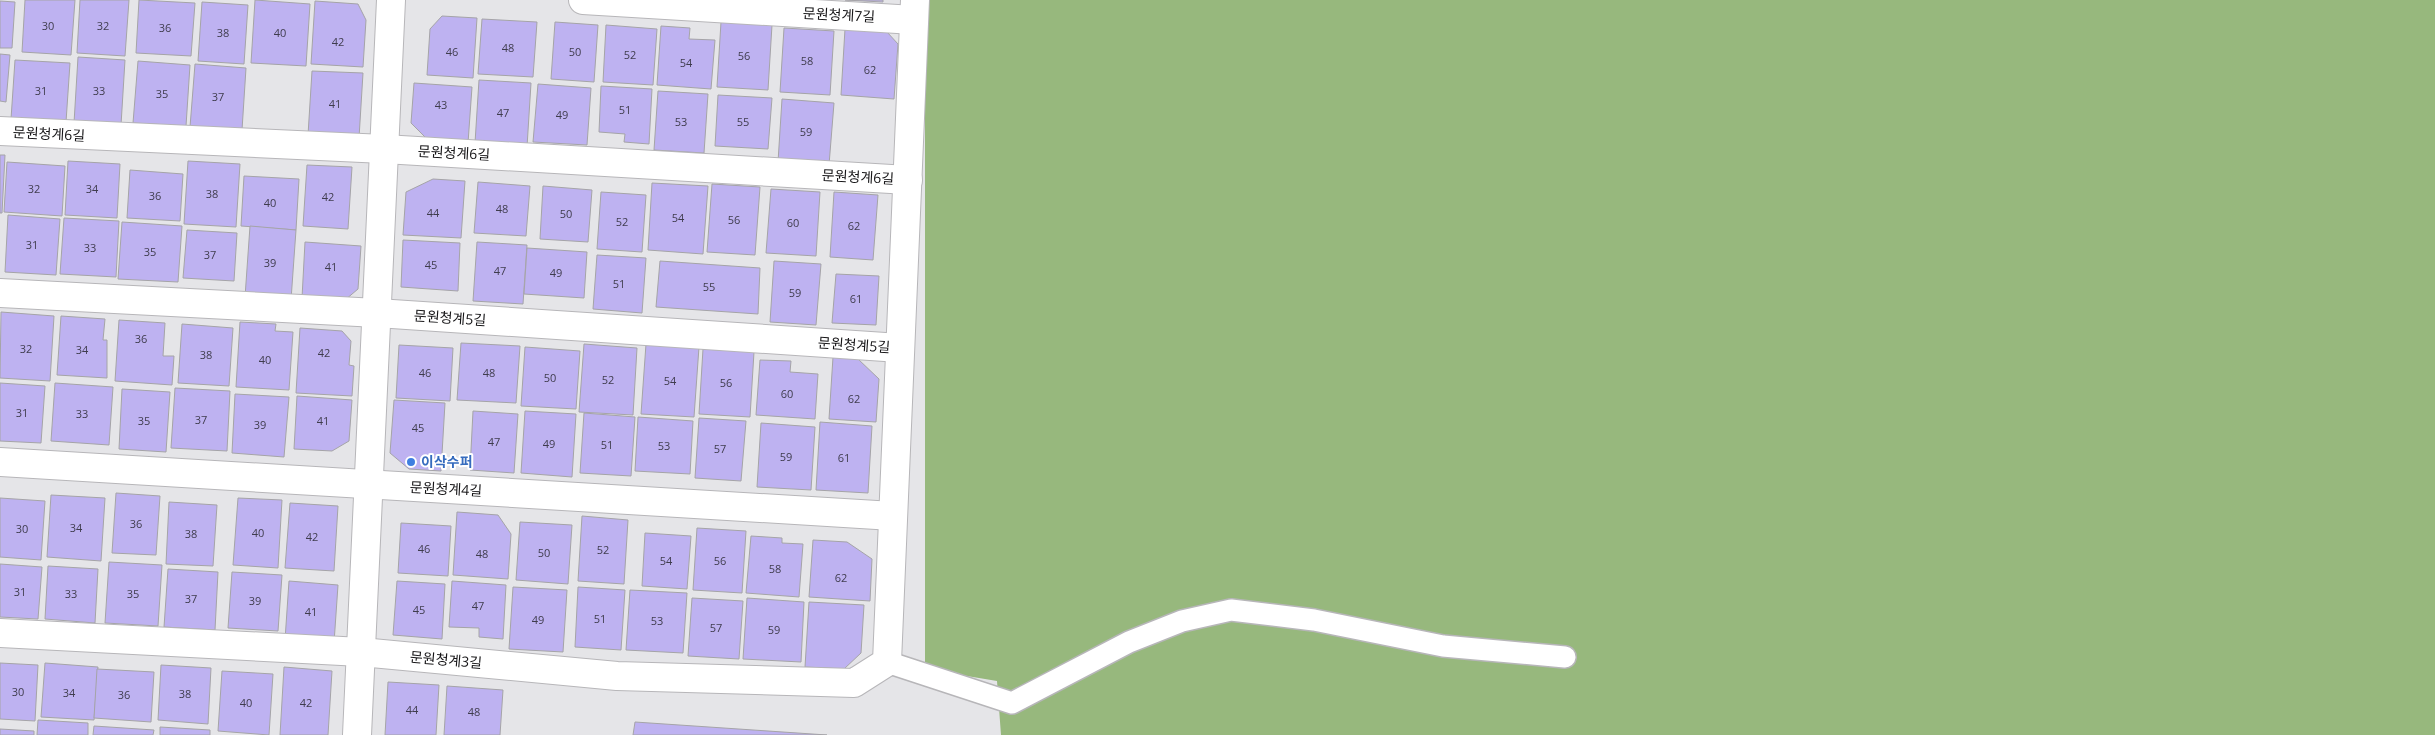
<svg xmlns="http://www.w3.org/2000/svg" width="2435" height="735" viewBox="0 0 2435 735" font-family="'Open Sans','Noto Sans KR',sans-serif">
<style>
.forest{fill:#97b87d}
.building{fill:#beb2f1;stroke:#a5a4a7}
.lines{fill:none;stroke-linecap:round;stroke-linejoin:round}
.service-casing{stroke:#b7b6b9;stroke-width:24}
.minor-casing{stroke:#b7b6b9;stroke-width:30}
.service{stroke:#fff;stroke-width:21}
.minor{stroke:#fff;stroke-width:28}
.shop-dot{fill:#3f7fe0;stroke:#fff;stroke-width:2}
.labels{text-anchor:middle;stroke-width:4;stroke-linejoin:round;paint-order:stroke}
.number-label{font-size:11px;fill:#3f3c4d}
.street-label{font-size:14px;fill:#151416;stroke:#fff}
.shop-label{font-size:14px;font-weight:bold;fill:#366cbe;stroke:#fff;text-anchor:start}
</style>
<rect width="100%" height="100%" fill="#e5e5e8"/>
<path class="forest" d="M925 0H2435V735H1001L997 681 925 669Z"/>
<g class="building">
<path d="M25 0H75L71 55 22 52Z"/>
<path d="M80 0H129L125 56 77 53Z"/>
<path d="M139 0 195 3 191 56 136 53Z"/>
<path d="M255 0 310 4 306 66 251 63Z"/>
<path d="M845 0H883V2Z"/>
<path d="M0 1 15 2 12 48H0Z"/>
<path d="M315 1 358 4 366 20 363 67 311 64Z"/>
<path d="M202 2 248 5 244 64 198 61Z"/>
<path d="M442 16 477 18 473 78 427 75 430 29Z"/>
<path d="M482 19 537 22 533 77 478 74Z"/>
<path d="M555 22 598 25 594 82 551 79Z"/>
<path d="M721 22 772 25 768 90 717 87Z"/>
<path d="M606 25 657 29 653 85 603 82Z"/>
<path d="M661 26 690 28 689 39 715 40 711 89 657 85Z"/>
<path d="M784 28 834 31 830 95 780 92Z"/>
<path d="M845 29 887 32 898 44 894 99 841 95Z"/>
<path d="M0 54 10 55 6 102 0 101Z"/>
<path d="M78 57 125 60 121 125 74 123Z"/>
<path d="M15 60 70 63 66 122 11 119Z"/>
<path d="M138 61 190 65 186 126 133 123Z"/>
<path d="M195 64 246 68 242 130 190 127Z"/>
<path d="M312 71 363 73 359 138 308 135Z"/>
<path d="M479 80 531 83 527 147 475 143Z"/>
<path d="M414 83 472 87 468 143 428 140 411 123Z"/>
<path d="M538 84 591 88 587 145 533 142Z"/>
<path d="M601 86 652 89 649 144 624 142 625 134 599 132Z"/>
<path d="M658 91 708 94 704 153 654 150Z"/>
<path d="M718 95 772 98 768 149 715 146Z"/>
<path d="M782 99 834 103 829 165 778 162Z"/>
<path d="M0 155H5L2 213H0Z"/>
<path d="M68 161 120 164 117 218 65 215Z"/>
<path d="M188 161 240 164 236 227 184 224Z"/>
<path d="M7 162 65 166 62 216 4 212Z"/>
<path d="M307 165 352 167 348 229 303 226Z"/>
<path d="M130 170 183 174 180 221 127 218Z"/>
<path d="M244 176 299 179 296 230 241 226Z"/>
<path d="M433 179 465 181 461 238 403 235 406 192Z"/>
<path d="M478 182 530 186 526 236 474 233Z"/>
<path d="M652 183 708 186 703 254 648 250Z"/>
<path d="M712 184 760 187 755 255 707 252Z"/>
<path d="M543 186 592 190 588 242 540 239Z"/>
<path d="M771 189 820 192 816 256 766 253Z"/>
<path d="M601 192 646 195 642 252 597 249Z"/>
<path d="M834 192 878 195 873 260 830 257Z"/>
<path d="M8 215 60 219 56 275 5 272Z"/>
<path d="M64 218 119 221 116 277 60 274Z"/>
<path d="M122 222 182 226 178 282 118 279Z"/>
<path d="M250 226 296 230 291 300 245 297Z"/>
<path d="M187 230 237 233 234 281 183 278Z"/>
<path d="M403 240 460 243 458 291 401 287Z"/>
<path d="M305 242 361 246 358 289 345 300 302 298Z"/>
<path d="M477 242 527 245 523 304 473 301Z"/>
<path d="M527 248 587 252 584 298 524 294Z"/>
<path d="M597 255 646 258 642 313 593 309Z"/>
<path d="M660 261 760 268 758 314 656 307Z"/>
<path d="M774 261 821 264 816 325 770 322Z"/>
<path d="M836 274 879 276 876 325 832 323Z"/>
<path d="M1 312 54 316 50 381 0 378Z"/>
<path d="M61 316 105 319 103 340H107V378L57 375Z"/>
<path d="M119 320 165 323 163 356H174L172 385 115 381Z"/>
<path d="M240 322 276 324 275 331 293 332 289 390 236 387Z"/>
<path d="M182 324 233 328 229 386 178 383Z"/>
<path d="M300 328 342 331 351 341 349 365 354 366 352 396 296 393Z"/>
<path d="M461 343 520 346 516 403 457 400Z"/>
<path d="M584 344 637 348 633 415 579 412Z"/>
<path d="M646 344 699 347 694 417 641 414Z"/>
<path d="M399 345 453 348 450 401 396 398Z"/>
<path d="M525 347 580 351 576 409 521 406Z"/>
<path d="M703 349 754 352 750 417 699 414Z"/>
<path d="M833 357 858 359 879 379 876 422 829 419Z"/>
<path d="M760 360 791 361 790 372 818 374 815 419 756 415Z"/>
<path d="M0 383 45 386 41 443 0 441Z"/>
<path d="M55 383 113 387 109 445 51 441Z"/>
<path d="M175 388 230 391 227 451 171 448Z"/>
<path d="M122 389 170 392 166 452 119 449Z"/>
<path d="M235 394 289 397 284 457 232 453Z"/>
<path d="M297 396 352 400 349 441 332 451 294 449Z"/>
<path d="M394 400 445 403 441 471 409 469 390 453Z"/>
<path d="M473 411 518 414 514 473 470 470Z"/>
<path d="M525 411 576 414 572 477 521 473Z"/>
<path d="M584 413 635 417 631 476 580 473Z"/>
<path d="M638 417 693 421 690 474 635 471Z"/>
<path d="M699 418 746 421 741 481 695 478Z"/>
<path d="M820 422 872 426 868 493 816 490Z"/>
<path d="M761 423 815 427 811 490 757 487Z"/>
<path d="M116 493 160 496 156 555 112 553Z"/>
<path d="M51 495 105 498 101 561 47 557Z"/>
<path d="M0 498 45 501 41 560 0 557Z"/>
<path d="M238 498 282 500 278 568 233 565Z"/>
<path d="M169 502 217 505 213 566 166 564Z"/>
<path d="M290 503 338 506 334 571 285 568Z"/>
<path d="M457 512 498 515 511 534 508 579 453 575Z"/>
<path d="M582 516 628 520 624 584 578 581Z"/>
<path d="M520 522 572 525 568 584 516 580Z"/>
<path d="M401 523 451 526 448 576 398 573Z"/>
<path d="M697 528 746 531 742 593 693 590Z"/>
<path d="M645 533 691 536 687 589 642 586Z"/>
<path d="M751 536 782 538V543L803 544 799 597 746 593Z"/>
<path d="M813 540 847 542 872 559 870 601 809 597Z"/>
<path d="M109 562 162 565 158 626 105 623Z"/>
<path d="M0 564 42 567 38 619 0 617Z"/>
<path d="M48 566 98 569 95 623 45 619Z"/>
<path d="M168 569 218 572 215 630 164 627Z"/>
<path d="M232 572 282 575 278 631 228 628Z"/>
<path d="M289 581 338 585 334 643 285 640Z"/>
<path d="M397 581 445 584 442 639 393 635Z"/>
<path d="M452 581 506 585 503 639 479 637V628L449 627Z"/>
<path d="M513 587 567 590 563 652 509 649Z"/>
<path d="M578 587 625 590 621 650 575 647Z"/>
<path d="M630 590 687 593 683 653 626 650Z"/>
<path d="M692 598 743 601 739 659 688 656Z"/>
<path d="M747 598 804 602 801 662 743 659Z"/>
<path d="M809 602 864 605 861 653 844 669 805 667Z"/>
<path d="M0 663 38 665 35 721 0 719Z"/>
<path d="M45 663 98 667 94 720 41 717Z"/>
<path d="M161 665 211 668 208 724 158 720Z"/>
<path d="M284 667 332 671 328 735H280Z"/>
<path d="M97 669 154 672 151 722 94 718Z"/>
<path d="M222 671 273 674 269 735 218 731Z"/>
<path d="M388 682 439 685 436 735H385Z"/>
<path d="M447 686 503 690 500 735H444Z"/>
<path d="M38 720 88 723V735H37Z"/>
<path d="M635 722 827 735H633Z"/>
<path d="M94 726 154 730 153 735H93Z"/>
<path d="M160 727 210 730V735H160Z"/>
<path d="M0 729 34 731V735H0Z"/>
</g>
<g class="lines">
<g class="service-casing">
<path id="service" d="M887 662 1012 703 1129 642 1182 621 1231 610 1314 620 1443 646 1565 657"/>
</g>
<g class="minor-casing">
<g id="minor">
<path d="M583 0 914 20"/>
<path d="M0 131 384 149 908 180"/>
<path d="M0 293 377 313 900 348"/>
<path d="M0 462 893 516"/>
<path d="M0 633 361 652 617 676 854 683 887 662 915 0"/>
<path d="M357 735 391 0"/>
</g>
</g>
<use href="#service" class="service"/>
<use href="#minor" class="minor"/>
</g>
<circle class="shop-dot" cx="411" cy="462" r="5"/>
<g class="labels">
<g class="number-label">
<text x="48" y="30">30</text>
<text x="103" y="30">32</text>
<text x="165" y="32">36</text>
<text x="223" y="37">38</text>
<text x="280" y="37">40</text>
<text x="338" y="46">42</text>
<text x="508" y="52">48</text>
<text x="452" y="56">46</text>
<text x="575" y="56">50</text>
<text x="630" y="59">52</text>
<text x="744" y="60">56</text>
<text x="807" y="65">58</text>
<text x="686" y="67">54</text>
<text x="870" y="74">62</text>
<text x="41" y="95">31</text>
<text x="99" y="95">33</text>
<text x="162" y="98">35</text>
<text x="218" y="101">37</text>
<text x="335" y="108">41</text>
<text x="441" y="109">43</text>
<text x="625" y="114">51</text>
<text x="503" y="117">47</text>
<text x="562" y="119">49</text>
<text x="681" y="126">53</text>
<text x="743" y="126">55</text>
<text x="806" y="136">59</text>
<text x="34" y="193">32</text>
<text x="92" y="193">34</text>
<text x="212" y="198">38</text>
<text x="155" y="200">36</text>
<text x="328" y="201">42</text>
<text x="270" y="207">40</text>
<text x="502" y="213">48</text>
<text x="433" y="217">44</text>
<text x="566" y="218">50</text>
<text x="678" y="222">54</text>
<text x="734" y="224">56</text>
<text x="622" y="226">52</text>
<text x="793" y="227">60</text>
<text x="854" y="230">62</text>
<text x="32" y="249">31</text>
<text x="90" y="252">33</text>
<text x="150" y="256">35</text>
<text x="210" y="259">37</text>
<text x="270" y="267">39</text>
<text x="431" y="269">45</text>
<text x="331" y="271">41</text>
<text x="500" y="275">47</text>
<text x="556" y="277">49</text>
<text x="619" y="288">51</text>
<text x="709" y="291">55</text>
<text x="795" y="297">59</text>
<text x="856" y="303">61</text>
<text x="141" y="343">36</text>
<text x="26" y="353">32</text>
<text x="82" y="354">34</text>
<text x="324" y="357">42</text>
<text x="206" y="359">38</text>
<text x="265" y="364">40</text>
<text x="425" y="377">46</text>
<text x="489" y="377">48</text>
<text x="550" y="382">50</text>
<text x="608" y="384">52</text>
<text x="670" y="385">54</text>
<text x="726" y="387">56</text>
<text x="787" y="398">60</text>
<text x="854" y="403">62</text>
<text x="22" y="417">31</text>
<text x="82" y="418">33</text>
<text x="201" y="424">37</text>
<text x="144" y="425">35</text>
<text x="323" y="425">41</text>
<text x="260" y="429">39</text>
<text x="418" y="432">45</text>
<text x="494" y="446">47</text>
<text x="549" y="448">49</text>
<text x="607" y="449">51</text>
<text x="664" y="450">53</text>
<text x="720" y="453">57</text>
<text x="786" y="461">59</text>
<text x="844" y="462">61</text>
<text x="136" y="528">36</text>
<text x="76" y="532">34</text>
<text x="22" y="533">30</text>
<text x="258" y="537">40</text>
<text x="191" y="538">38</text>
<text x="312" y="541">42</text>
<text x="424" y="553">46</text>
<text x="603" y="554">52</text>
<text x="544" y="557">50</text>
<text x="482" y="558">48</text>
<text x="666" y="565">54</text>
<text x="720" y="565">56</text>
<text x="775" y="573">58</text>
<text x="841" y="582">62</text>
<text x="20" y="596">31</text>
<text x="71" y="598">33</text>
<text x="133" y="598">35</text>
<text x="191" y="603">37</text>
<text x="255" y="605">39</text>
<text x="478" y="610">47</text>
<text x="419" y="614">45</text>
<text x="311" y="616">41</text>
<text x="600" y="623">51</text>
<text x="538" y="624">49</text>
<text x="657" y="625">53</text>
<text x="716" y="632">57</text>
<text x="774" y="634">59</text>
<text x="18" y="696">30</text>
<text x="69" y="697">34</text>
<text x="185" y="698">38</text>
<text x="124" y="699">36</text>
<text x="246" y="707">40</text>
<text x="306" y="707">42</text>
<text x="412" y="714">44</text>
<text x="474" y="716">48</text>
</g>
<g class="street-label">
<text transform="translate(839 15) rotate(3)" y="5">문원청계7길</text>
<text transform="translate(49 134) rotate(3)" y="5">문원청계6길</text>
<text transform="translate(454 153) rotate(3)" y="5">문원청계6길</text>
<text transform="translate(858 177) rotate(3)" y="5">문원청계6길</text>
<text transform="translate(450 318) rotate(4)" y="5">문원청계5길</text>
<text transform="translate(854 345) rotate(4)" y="5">문원청계5길</text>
<text transform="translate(446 489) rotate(3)" y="5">문원청계4길</text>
<text transform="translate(446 660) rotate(5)" y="5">문원청계3길</text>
</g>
<g class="shop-label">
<text x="421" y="467">이삭수퍼</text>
</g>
</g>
</svg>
